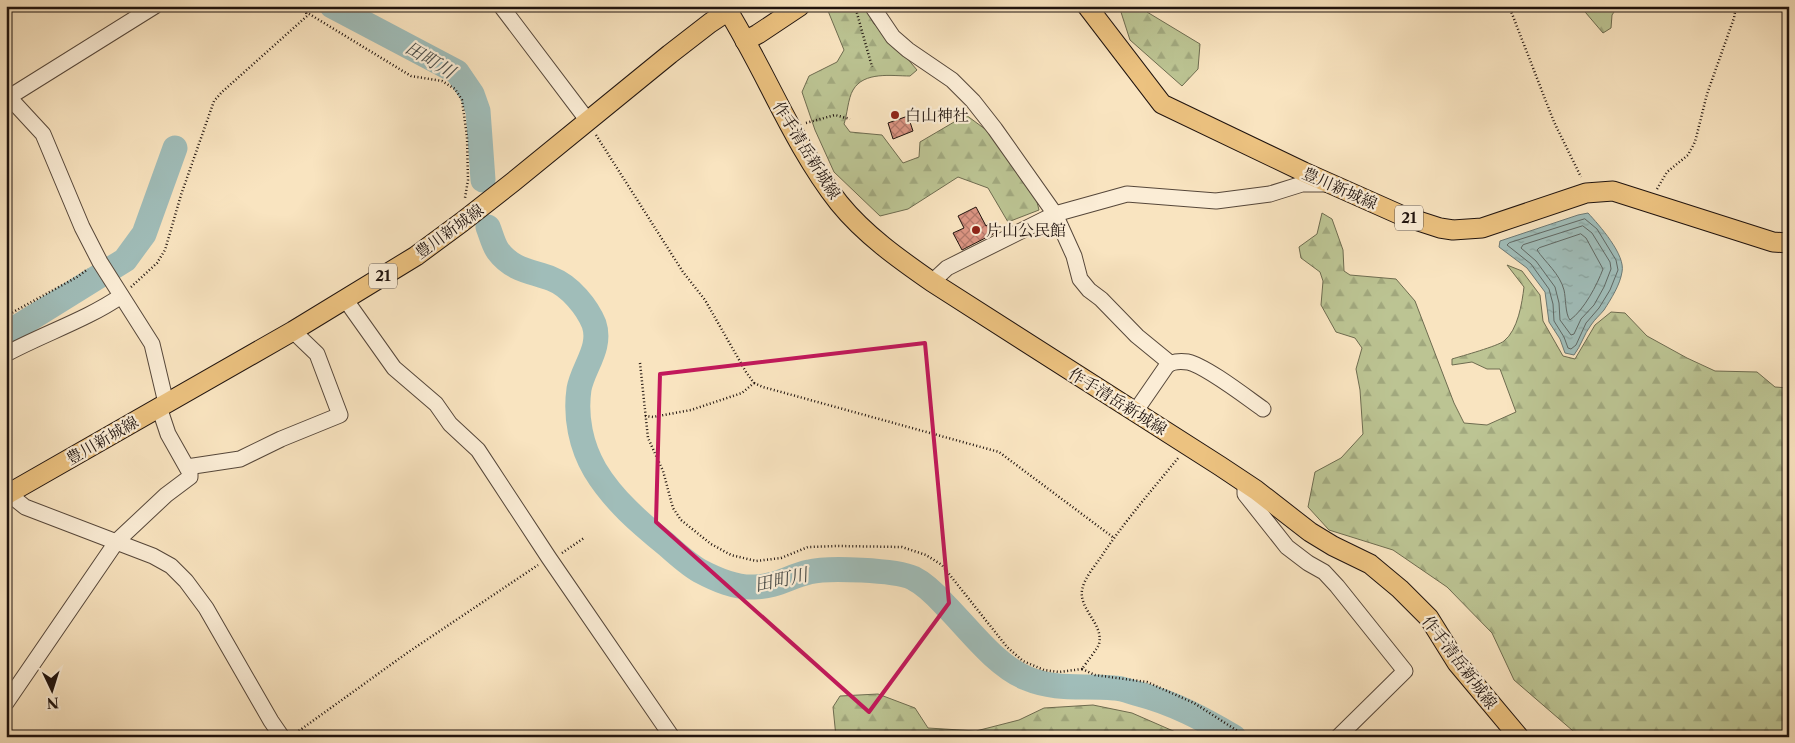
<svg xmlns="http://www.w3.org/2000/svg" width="1795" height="743" viewBox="0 0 1795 743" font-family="'Libre Caslon Text','Noto Serif JP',serif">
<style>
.forest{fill:url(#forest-firs);stroke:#6e6c50}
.water{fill:url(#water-ripples);stroke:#6c7975}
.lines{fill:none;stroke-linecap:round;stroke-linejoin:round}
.shore{stroke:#606864;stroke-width:1}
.river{stroke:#a0bdb9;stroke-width:25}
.building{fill:url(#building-cross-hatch);stroke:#1f130e}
.minor-casing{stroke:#56473a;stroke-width:17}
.major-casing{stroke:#1f130e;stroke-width:21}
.path{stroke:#1f130e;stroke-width:2.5;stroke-dasharray:1 2.5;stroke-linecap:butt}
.minor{stroke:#fbedd6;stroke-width:15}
.major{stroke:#ecc280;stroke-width:19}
.marked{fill:none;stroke:#c2185b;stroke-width:4;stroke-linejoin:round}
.poi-dot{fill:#8f2418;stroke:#fbedd6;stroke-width:2}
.labels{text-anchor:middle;stroke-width:4.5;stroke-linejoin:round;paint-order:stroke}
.shield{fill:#fbedd6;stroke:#61544a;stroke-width:1}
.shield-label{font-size:15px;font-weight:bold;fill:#1f130e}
.poi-label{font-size:16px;fill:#1f130e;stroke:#fbedd6;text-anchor:start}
.street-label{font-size:16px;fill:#1f130e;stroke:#fbedd6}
.water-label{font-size:18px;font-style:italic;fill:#4c4e4a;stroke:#fbedd6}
</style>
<defs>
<pattern id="forest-firs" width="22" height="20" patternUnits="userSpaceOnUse" patternTransform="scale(1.25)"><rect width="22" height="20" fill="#bcc493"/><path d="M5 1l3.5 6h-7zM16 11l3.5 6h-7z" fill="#a1a87e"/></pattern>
<pattern id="water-ripples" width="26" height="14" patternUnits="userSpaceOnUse" patternTransform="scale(1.25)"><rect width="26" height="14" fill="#a0bdb9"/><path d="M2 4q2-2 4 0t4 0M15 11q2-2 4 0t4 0" fill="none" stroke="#89a29e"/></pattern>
<pattern id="building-cross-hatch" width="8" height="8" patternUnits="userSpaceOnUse" patternTransform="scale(1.25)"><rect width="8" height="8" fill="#dc9583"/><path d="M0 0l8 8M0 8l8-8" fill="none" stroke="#b2786a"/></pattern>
</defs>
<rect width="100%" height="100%" fill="#f9e4c0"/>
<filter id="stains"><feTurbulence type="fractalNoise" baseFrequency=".004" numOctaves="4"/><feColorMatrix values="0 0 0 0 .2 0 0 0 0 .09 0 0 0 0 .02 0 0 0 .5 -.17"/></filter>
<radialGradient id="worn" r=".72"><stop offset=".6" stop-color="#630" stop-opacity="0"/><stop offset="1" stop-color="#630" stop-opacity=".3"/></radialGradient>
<g class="forest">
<path d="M826 6H864L874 24 895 44 917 70 910 76C892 76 864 71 853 90 848 98 847 116 844 124L850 132 882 135 903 163 919 157 920 142 966 115 989 132 1035 194 1039 210 1008 222 988 188 958 177 908 209 880 216 834 172 815 130 802 92 809 76 837 62 844 50Z"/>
<path d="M1119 6H1144L1147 12 1200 44 1198 69 1182 86 1130 40Z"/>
<path d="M1580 6H1618L1612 15 1611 28 1603 33Z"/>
<path d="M1322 213 1332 219 1343 250 1344 271 1350 275 1396 279 1415 301 1454 403 1464 423 1487 425 1516 412 1500 369H1487L1472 362 1452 365V359C1462 356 1498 346 1504 341 1518 330 1522 303 1524 287L1507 265 1522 271 1540 295 1543 321 1563 356 1575 359 1595 325 1611 312 1625 313 1647 336 1687 358 1715 371 1757 372 1775 387 1789 388V737H1580L1514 680 1492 633 1447 587 1393 550 1329 530 1308 507 1315 472 1341 458 1363 434 1360 390 1356 369 1362 348 1355 338 1336 332 1321 305 1323 281 1320 272 1301 258 1299 247 1317 234Z"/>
<path d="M878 694 915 708 928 728 976 731 1019 720 1044 708 1093 705 1132 713 1187 737H836L833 707 840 696Z"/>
</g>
<path class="water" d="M1588 213C1599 225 1626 255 1622 272 1620 285 1611 299 1604 310 1600 315 1595 319 1591 325 1584 334 1581 346 1574 355L1565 353 1560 339 1549 322 1545 292 1527 268 1499 247 1500 241 1578 215Z"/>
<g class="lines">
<g class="shore">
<path d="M1585 219 1597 229 1616 260 1618 270 1610 290 1599 308 1586 323 1576 345 1571 349 1568 348 1564 337 1554 321 1553 304 1549 289 1531 264 1507 245 1509 243Z"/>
<path d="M1583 226 1592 233 1610 262 1611 269 1604 287 1594 305 1581 319 1574 334 1571 335 1560 320 1559 303 1555 287 1536 261 1521 248 1523 245Z"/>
<path d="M1581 234 1586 238 1603 269C1597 285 1584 310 1570 320 1565 314 1566 298 1564 290 1560 274 1545 262 1537 250L1539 248Z"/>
</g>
<g class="river">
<path d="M332 6 457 72 472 94 478 111 483 180"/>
<path d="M488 227C491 234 493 244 498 251 513 271 532 271 552 279 570 286 587 307 594 324 602 348 583 367 579 389 575 417 581 446 595 470 613 500 640 523 667 545 677 554 688 564 700 571 717 580 735 588 754 587 776 587 790 576 809 572 828 567 896 570 913 578 925 584 936 595 945 605 969 629 995 665 1026 678 1057 691 1082 685 1114 688 1122 688 1131 692 1139 694 1174 703 1203 719 1234 737"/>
<path d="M6 334 125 260 144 234 175 148"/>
</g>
</g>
<g class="building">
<path d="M908 116 913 131 893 139 888 123Z"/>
<path d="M976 207 986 226 990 223 995 233 962 250 953 233 964 228 958 216Z"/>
</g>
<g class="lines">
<g class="minor-casing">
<g id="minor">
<path d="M501 6 588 121"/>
<path d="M872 6 893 37 908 50 952 80 973 101 995 129 1055 214 1074 256 1080 279 1089 290 1101 299 1137 336 1170 363"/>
<path d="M6 94 43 134 82 227 100 262 152 344 166 403"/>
<path d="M6 99 155 6"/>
<path d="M932 282 947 268 1055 214 1127 194 1216 201 1270 194 1302 184H1327"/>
<path d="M345 299 394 368 436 404 450 424 478 450 549 558 672 737"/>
<path d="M6 354C43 334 88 319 121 296"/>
<path d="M1135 412 1166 367C1171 361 1180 361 1188 362 1206 366 1246 397 1263 409"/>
<path d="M187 467 240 459 281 439 340 415 317 354 293 331"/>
<path d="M1245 483V494L1287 547 1308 563 1324 572 1337 586 1405 671 1338 737"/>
<path d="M9 494 25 507 153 556 171 566 186 581 206 608 271 721 282 737"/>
<path d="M6 703 117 541 166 495 190 477V473L168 434 159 407"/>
</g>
</g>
<g class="major-casing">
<g id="major">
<path d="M725 6C766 71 792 143 839 203 865 235 899 259 932 282L1220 466 1256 490 1310 532 1333 546 1370 564 1400 589 1429 618 1457 663 1519 737"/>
<path d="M1087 6 1162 104 1304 172 1403 216 1440 228 1453 230 1482 228 1586 193 1613 191 1773 242 1789 243"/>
<path d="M745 41 758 34 800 6"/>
<path d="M6 495 293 331 416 256 462 222 513 182 670 54 710 23 728 11"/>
</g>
</g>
<g class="path">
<path d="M855 6 872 67"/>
<path d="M1509 6 1554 122 1581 177"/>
<path d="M306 12 411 76 442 81 455 89 462 100 467 137 468 180 465 198"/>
<path d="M806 123 835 115 850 119"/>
<path d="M596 135 683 272 705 300 746 372 754 383 742 393 691 410 653 417 645 416"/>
<path d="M1657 189 1667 172 1688 155 1695 142 1707 94 1734 18 1736 6"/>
<path d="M131 287 157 263 165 250 181 195 214 101 222 92 307 16 306 12 297 6"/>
<path d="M6 316 77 277 88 269"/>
<path d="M640 363 648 438 663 471 673 508 681 520 711 544 731 555 756 561 781 558 808 547 838 546 902 547 926 555 942 565 1007 647 1023 661 1044 670 1059 672 1082 669C1086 663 1098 648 1099 644 1104 624 1079 610 1082 590 1084 579 1094 567 1101 557 1124 522 1152 490 1179 457"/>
<path d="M754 383 763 387 999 452 1114 538"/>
<path d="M562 553 584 538"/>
<path d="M1082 669 1095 675 1147 682 1194 703 1247 737"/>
<path d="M296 733 407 653 538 565"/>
</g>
<use href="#minor" class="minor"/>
<use href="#major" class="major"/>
</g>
<path class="marked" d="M925 343 949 603 869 712 656 522 660 374Z"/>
<g class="poi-dot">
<circle cx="895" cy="115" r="5"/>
<circle cx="976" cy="230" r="5"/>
</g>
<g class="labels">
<g class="shield">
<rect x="1395" y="205.5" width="28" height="25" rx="4"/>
<rect x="369" y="263.5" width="28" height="25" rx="4"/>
</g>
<g class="shield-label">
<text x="1409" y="223">21</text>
<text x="383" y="281">21</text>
</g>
<g class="poi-label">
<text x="905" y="121">白山神社</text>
<text x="986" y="236">片山公民館</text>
</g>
<g class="street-label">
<text transform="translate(807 150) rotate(58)" y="6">作手清岳新城線</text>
<text transform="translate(1340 188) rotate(24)" y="6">豊川新城線</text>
<text transform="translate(449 231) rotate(-36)" y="6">豊川新城線</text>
<text transform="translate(1118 401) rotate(32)" y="6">作手清岳新城線</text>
<text transform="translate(102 440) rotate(-30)" y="6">豊川新城線</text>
<text transform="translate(1460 662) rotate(53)" y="6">作手清岳新城線</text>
</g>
<g class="water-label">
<text transform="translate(430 60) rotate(31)" y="6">田町川</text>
<text transform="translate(781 580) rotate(-12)" y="6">田町川</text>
</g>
</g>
<rect width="1795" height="743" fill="none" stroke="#f9e4c0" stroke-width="25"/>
<rect x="8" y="8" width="1780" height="728" fill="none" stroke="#1f130e" stroke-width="2.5"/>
<rect x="12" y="12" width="1770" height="718" fill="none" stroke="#1f130e"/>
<g transform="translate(52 690) rotate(176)" stroke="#fbedd6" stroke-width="4" paint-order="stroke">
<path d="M0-4L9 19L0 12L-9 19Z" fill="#1f130e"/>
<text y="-8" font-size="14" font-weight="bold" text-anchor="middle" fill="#1f130e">N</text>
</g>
<rect width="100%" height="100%" filter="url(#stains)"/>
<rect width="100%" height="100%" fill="url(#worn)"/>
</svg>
